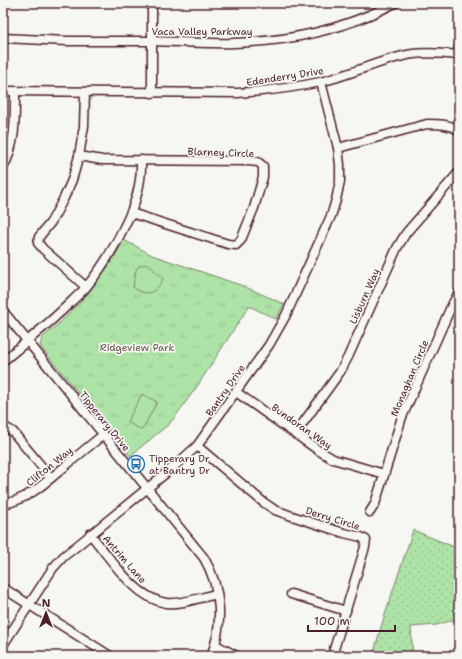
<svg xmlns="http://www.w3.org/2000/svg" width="462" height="659" viewBox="0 0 462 659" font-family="'Shantell Sans',sans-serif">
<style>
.grass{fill:url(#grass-dots);stroke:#7c8168}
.park{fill:url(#park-tufts);stroke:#7c8168}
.pitch{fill:#ade3a6;stroke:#7c8168}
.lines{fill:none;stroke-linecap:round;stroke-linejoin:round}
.minor-casing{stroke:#4a1f2b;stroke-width:11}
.minor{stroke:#f6f6f2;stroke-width:8}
.labels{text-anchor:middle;stroke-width:3.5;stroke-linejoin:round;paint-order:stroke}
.street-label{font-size:10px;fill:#4a1f2b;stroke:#f6f6f2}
.park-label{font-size:10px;fill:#63504a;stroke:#f6f6f2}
.poi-label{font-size:10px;fill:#4a1f2b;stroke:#f6f6f2;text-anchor:start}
</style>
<defs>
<pattern id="grass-dots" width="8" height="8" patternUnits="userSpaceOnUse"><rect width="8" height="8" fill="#ade3a6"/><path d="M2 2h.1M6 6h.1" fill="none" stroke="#96c28f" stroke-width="1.8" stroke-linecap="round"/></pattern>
<pattern id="park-tufts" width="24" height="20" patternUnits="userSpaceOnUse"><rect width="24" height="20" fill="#ade3a6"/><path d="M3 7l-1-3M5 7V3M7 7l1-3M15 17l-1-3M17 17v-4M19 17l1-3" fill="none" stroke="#96c28f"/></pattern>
</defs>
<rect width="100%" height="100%" fill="#f6f6f2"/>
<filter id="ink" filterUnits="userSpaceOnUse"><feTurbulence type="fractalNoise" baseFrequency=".025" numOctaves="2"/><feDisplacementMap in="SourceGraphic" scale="8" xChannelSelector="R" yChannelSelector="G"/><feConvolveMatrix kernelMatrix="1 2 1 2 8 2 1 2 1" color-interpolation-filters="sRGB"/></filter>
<g filter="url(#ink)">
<path class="grass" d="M413 530 459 549V618L437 625 411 627 413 656H373L381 627Z"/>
<path class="park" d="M124 240 152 255 243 286 284 304 276 319 249 306 198 385 175 417 169 424 130 456 40 346 42 338C77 309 102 280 124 240Z"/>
<g class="pitch">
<path d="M145 264 150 266 163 279C156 293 146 298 133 287L136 270 139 266Z"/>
<path d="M142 394 157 402 142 430 127 422Z"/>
</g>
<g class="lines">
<g class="minor-casing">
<g id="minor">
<path d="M3 38C24 39 46 40 67 41 95 41 124 41 152 41 179 42 207 44 234 43 292 41 343 30 395 3"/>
<path d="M458 54 459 47"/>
<path d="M3 91 238 93C266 91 293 88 320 82 351 75 381 59 413 54 428 52 444 54 459 55"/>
<path d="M85 93 84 126 79 156 72 180 64 198 51 222 39 237 38 243 43 249 86 287"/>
<path d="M152 93V3"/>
<path d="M338 148 427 124C438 124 449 124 459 130"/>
<path d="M79 156 102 160 248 161 258 162 263 166V177L254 208 241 240 236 245 228 244 131 213"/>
<path d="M3 168C16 144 15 118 15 92"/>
<path d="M3 311 204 558C221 587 224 625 211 656"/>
<path d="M3 361C26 342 50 323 72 301 77 296 82 292 87 286 102 268 114 248 124 227 135 206 142 184 141 160"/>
<path d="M236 392 318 450 333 459 384 474"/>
<path d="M3 426 13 432 51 478"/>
<path d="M295 434 340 372 348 357 397 248 406 233 459 172"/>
<path d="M197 446 263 502 275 510 289 515 344 533 361 537 366 540 365 547 332 656"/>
<path d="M3 504C27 500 45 483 63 468 76 457 89 446 103 435"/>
<path d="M370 512 375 504 402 417 451 307 459 292"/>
<path d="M90 534C110 557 134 598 166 603 180 605 202 597 217 594"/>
<path d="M3 588 110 656"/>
<path d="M291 594 346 611"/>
<path d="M3 645 53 568 64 556 78 545 177 464 197 446 269 345 286 315 331 216 336 200 340 181V165L338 148 321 82"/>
<path d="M216 645 237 656"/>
</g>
</g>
<use href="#minor" class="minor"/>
</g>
</g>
<defs>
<g id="bus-ring" transform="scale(0.9)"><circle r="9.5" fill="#f6f6f2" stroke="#1f6fb2" stroke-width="1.5"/><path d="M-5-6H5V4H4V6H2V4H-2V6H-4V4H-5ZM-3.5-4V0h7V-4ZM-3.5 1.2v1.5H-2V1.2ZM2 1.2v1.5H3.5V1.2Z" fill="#1f6fb2"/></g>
</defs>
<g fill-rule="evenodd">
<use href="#bus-ring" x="136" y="464"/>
</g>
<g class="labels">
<g class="street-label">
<text x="202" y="35">Vaca Valley Parkway</text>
<text transform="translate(285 76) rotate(-9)" y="4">Edenderry Drive</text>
<text transform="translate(221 152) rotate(2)" y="4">Blarney Circle</text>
<text transform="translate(364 296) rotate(-66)" y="4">Lisburn Way</text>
<text transform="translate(409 378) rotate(-67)" y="4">Monaghan Circle</text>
<text transform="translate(225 390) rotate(-55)" y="4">Bantry Drive</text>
<text transform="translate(105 421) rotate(51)" y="4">Tipperary Drive</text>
<text transform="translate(302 426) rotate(35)" y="4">Bundoran Way</text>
<text transform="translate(49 466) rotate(-39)" y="4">Clifton Way</text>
<text transform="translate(333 518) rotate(17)" y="4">Derry Circle</text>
<text transform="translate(125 559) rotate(49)" y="4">Antrim Lane</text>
</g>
<g class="park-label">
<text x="137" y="351">Ridgeview Park</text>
</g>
<g class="poi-label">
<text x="149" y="462">Tipperary Dr<tspan x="149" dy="12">at Bantry Dr</tspan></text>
</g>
</g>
<rect width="462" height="659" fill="none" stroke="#f6f6f2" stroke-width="16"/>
<rect x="8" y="8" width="446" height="643" fill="none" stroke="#4a1f2b" stroke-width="1.5" filter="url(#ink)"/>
<g transform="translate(46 613)" stroke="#f6f6f2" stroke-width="3" paint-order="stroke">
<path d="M0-3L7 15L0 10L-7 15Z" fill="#4a1f2b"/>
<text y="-6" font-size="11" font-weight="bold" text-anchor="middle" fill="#4a1f2b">N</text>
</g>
<path d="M308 625v6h87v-6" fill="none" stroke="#4a1f2b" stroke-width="2"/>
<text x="314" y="625" font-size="12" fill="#4a1f2b" stroke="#f6f6f2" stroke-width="3" paint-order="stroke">100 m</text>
</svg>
